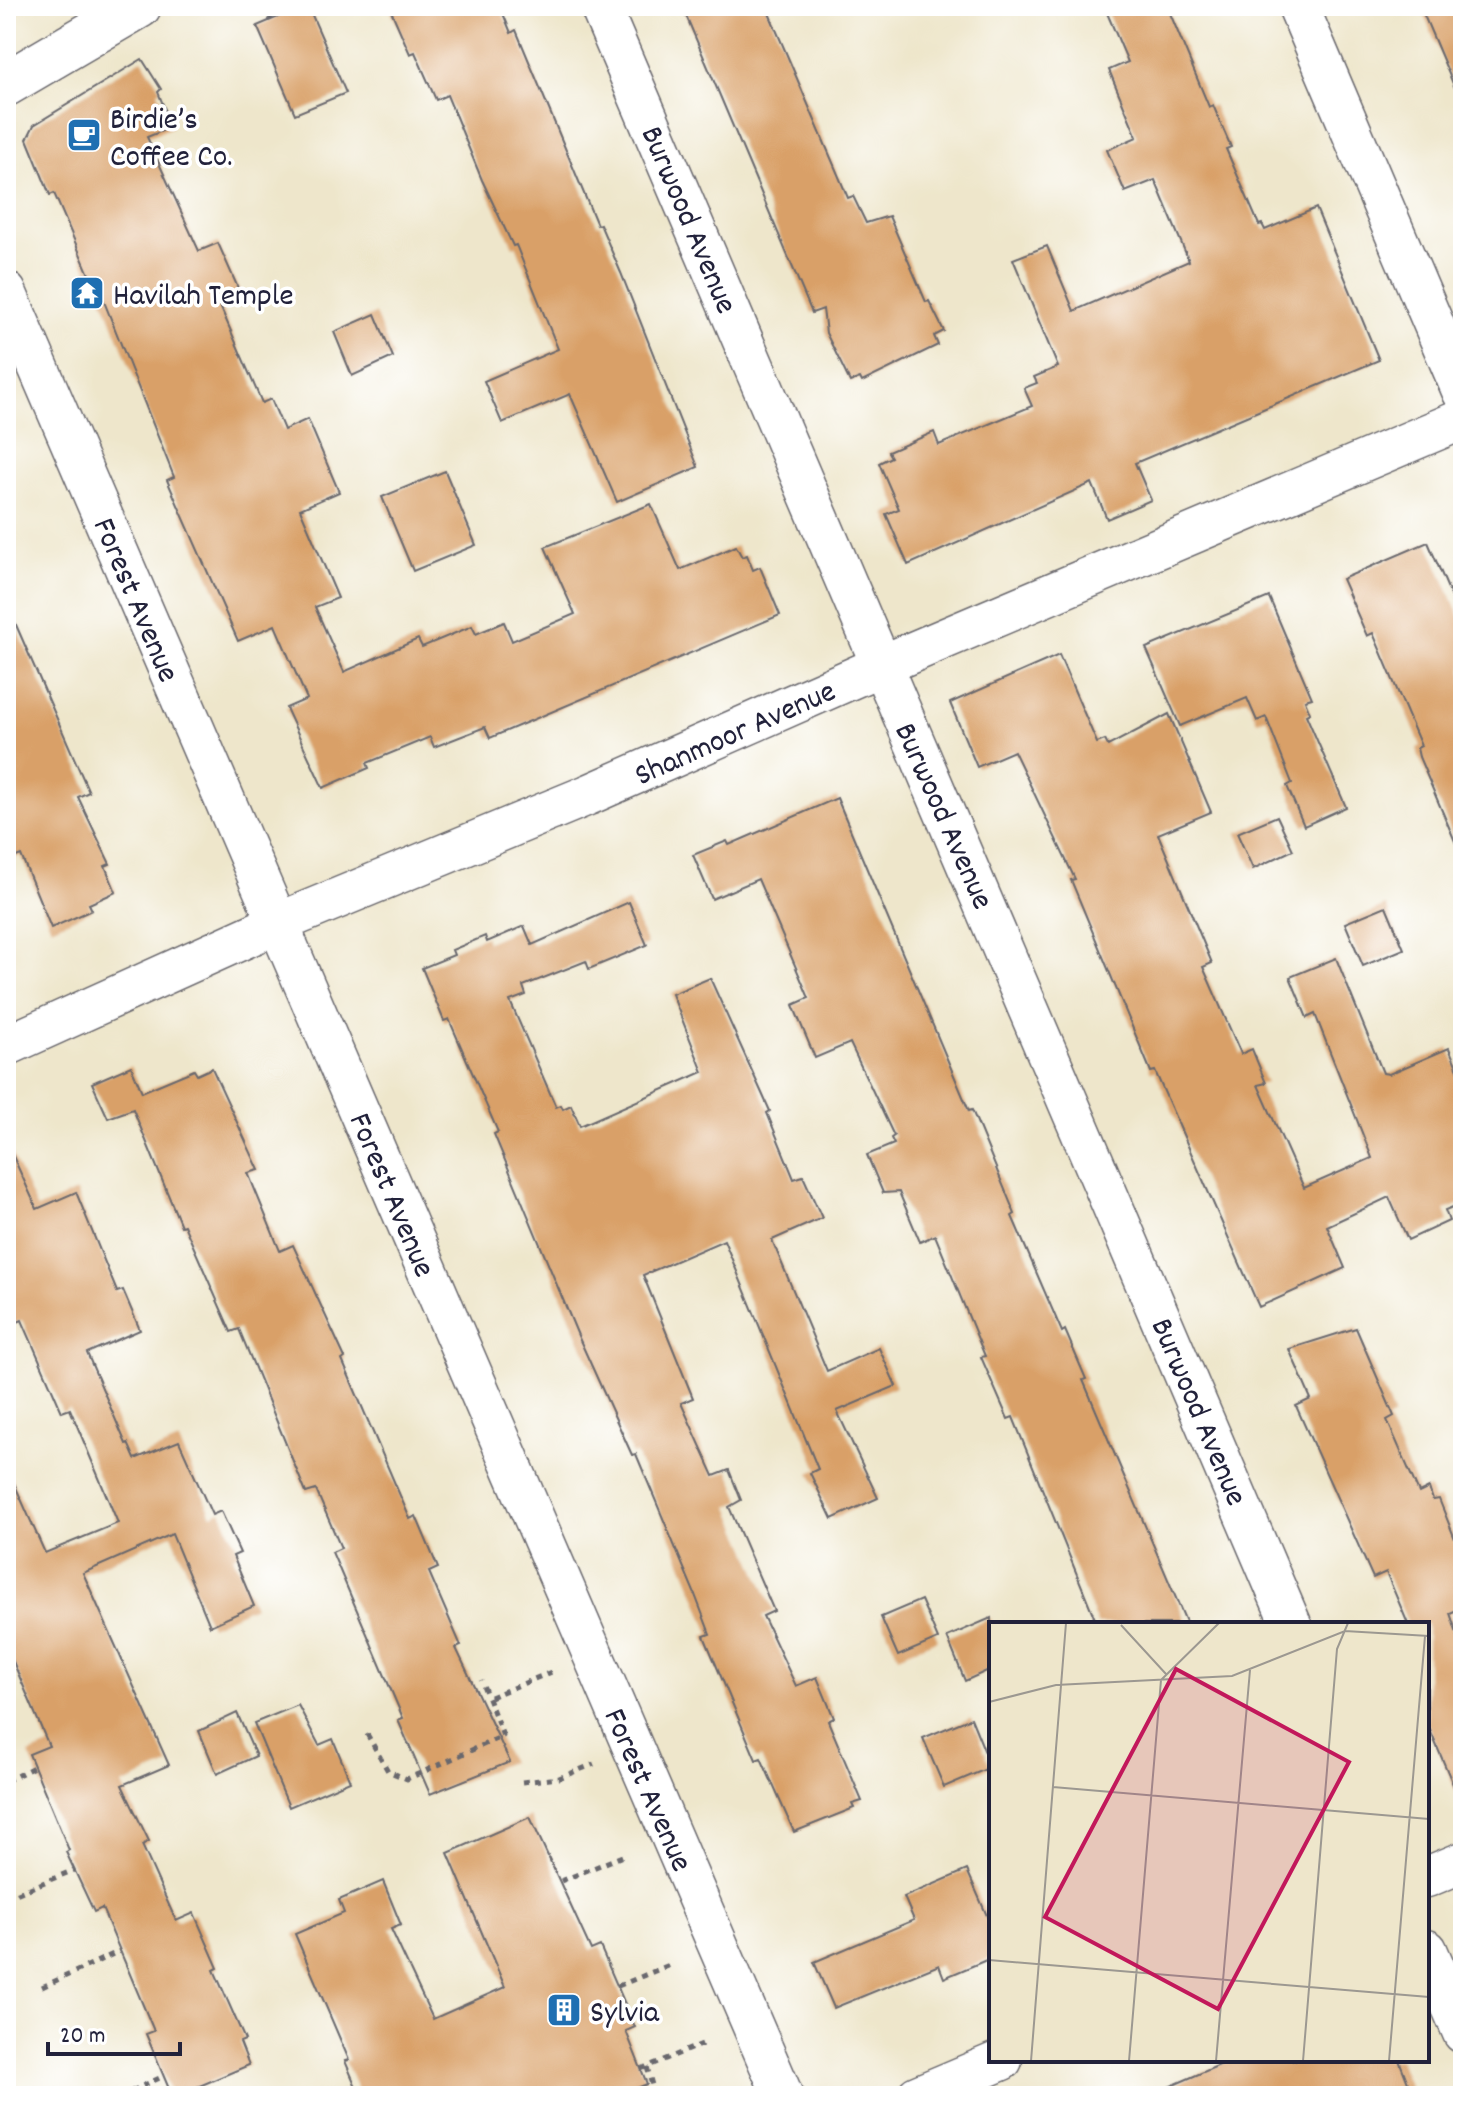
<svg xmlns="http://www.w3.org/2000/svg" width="1469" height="2102" viewBox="0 0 1469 2102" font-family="Dekko,sans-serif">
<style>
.building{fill:#d9a067}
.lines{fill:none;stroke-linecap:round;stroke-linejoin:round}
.minor-casing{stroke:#69676d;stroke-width:43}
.tertiary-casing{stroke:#69676d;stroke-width:47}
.path{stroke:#69676d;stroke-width:5;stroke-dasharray:6 6;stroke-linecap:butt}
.minor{stroke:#fff;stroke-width:40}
.tertiary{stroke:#fff;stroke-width:44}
.labels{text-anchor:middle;stroke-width:7;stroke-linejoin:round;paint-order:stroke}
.poi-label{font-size:32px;fill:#22223b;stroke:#fff;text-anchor:start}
.street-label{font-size:32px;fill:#22223b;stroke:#fff}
.inset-road{fill:none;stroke:#9c9891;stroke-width:2}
.view{fill:#c2185b;fill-opacity:0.15;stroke:#c2185b;stroke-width:4}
.inset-edge{fill:none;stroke:#22223b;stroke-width:4}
</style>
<rect width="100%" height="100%" fill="#fff"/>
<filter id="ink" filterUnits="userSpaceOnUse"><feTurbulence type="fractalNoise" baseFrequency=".0125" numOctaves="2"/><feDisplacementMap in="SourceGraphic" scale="16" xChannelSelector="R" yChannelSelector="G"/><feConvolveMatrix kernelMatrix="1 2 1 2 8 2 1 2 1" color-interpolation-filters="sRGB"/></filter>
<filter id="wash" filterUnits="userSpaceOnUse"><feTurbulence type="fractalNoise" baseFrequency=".006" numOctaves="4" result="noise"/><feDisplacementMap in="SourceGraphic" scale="32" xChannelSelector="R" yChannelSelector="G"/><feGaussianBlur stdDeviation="1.8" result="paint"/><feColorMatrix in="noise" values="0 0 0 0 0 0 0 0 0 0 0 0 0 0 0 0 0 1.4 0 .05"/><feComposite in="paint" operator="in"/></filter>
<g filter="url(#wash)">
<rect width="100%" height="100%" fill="#eee6cb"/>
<g id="blocks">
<g class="building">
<path d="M304 6H308L346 93 295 114 257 26Z"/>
<path d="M389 6H500L511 33 516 30 597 225 600 224 621 273 698 467 617 502 570 394 502 423 484 381 558 349 516 245 513 246 482 180 447 95 436 100 415 52 410 54Z"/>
<path d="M682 6H766L848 198 853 196 866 223 889 216 926 302 929 301 944 331 934 336 938 345 862 382 860 378 850 382 826 333 823 309 812 313Z"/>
<path d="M1104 6H1167L1209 107 1213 105 1231 147 1226 149 1259 225 1262 224 1265 230 1316 208 1379 360 1135 463 1151 500 1107 519 1092 483 908 565 886 514 899 509 879 463 891 457 888 452 934 432 939 445 1032 406 1024 388 1037 383 1034 377 1058 367 1013 259 1047 246 1074 311 1189 261 1155 180 1125 192 1107 150 1137 137 1109 70 1128 62Z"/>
<path d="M1420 6H1463V107Z"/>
<path d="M142 59 161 89 158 92 172 127 147 137 199 251 218 243 242 297 220 306 262 403 271 399 284 430 308 419 339 492 300 509 338 598 315 607 344 672 418 639 422 647 472 626 476 634 504 622 512 641 575 614 545 547 651 504 680 570 736 546 742 557 747 555 753 570 760 567 780 615 490 738 485 727 434 747 430 737 367 763 369 768 323 788 286 708 307 699 275 625 238 641 167 480 174 477 97 284 94 286 54 193 50 195 27 139 34 125Z"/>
<path d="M375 314 393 357 352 376 334 332Z"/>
<path d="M445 471 476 545 413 571 382 497Z"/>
<path d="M1428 542 1463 624V860L1419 757 1417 748 1421 746 1373 633 1367 636 1342 579Z"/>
<path d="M1269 597 1312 698 1305 700 1310 713 1306 715 1346 807 1304 826 1287 786 1292 783 1266 717 1257 721 1247 698 1180 726 1146 648Z"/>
<path d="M6 602 89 792 78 797 110 864 105 866 116 892 89 904 92 910 51 928 21 855 6 861Z"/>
<path d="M1059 655 1097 743 1105 740 1108 746 1169 714 1211 812 1158 834 1212 963 1203 967 1241 1054 1252 1049 1266 1083 1258 1085 1304 1188 1372 1158 1315 1014 1307 1018 1290 977 1336 958 1383 1073 1389 1074 1449 1048 1463 1081V1203L1445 1210 1449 1221 1408 1240 1389 1197 1327 1226 1345 1268 1259 1307 1155 1071 1151 1072 1071 880 1075 879 1014 751 977 767 950 703Z"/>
<path d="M837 798 969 1111 972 1110 1015 1214 1012 1216 1062 1332 1065 1330 1086 1379 1083 1380 1187 1624H1097L1013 1417 1008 1419 981 1357 985 1356 935 1235 920 1242 899 1192 883 1193 867 1155 894 1144 891 1138 894 1136 850 1043 815 1058 793 1005 809 998 758 879 712 899 693 855 727 841 729 845Z"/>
<path d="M1277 816 1293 850 1253 869 1237 833Z"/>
<path d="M629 902 647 945 589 969 586 961 523 986 526 995 510 1001 556 1107 561 1105 563 1109 571 1105 580 1126 703 1072 672 994 710 978 770 1111 767 1113 794 1179 803 1176 822 1218 772 1240 827 1371 879 1348 896 1386 837 1411 878 1498 832 1519 810 1473 818 1469 724 1240 643 1275 693 1398 681 1403 714 1476 729 1470 741 1500 729 1507 774 1611 763 1616 796 1686 817 1677 834 1718 828 1721 862 1801 852 1804 854 1808 794 1832 761 1758 756 1760 704 1636 710 1634 694 1592 636 1454 632 1455 579 1338 494 1134 498 1132 449 1019 444 1021 422 968 454 955 452 950 485 936 487 942 524 926 532 945Z"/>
<path d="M1386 906 1404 949 1363 966 1345 923Z"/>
<path d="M131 1066 142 1092 194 1070 197 1075 212 1068 259 1170 248 1173 280 1251 293 1245 345 1358 342 1360 410 1519 416 1516 438 1568 429 1572 461 1646 456 1648 510 1762 430 1794 398 1720 403 1718 332 1552 341 1548 316 1490 306 1493 239 1329 231 1332 184 1225 181 1226 133 1109 108 1118 92 1083Z"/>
<path d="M6 1141 37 1209 76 1192 117 1292 123 1290 140 1330 87 1353 126 1444 128 1443 135 1459 179 1441 212 1515 221 1511 240 1553 233 1556 254 1606 210 1626 172 1534 83 1573 169 1765 122 1785 149 1841 142 1845 176 1921 194 1913 218 1968 214 1970 245 2040 240 2042 249 2065 176 2096H172L146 2034 154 2031 102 1908 94 1912 66 1852 69 1850 29 1754 49 1746 6 1645V1465L45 1553 118 1523 70 1409 62 1412 22 1320 6 1327Z"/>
<path d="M1356 1328 1394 1416 1387 1420 1419 1493 1429 1488 1433 1500 1439 1499 1463 1559V1607L1450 1613 1463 1652V1808L1427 1723V1624H1408L1386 1572 1373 1578 1296 1406 1311 1399 1289 1349Z"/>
<path d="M921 1600 938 1639 898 1656 881 1617Z"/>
<path d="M991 1618V1669L965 1681 947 1637Z"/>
<path d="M298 1705 319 1745 333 1739 350 1781 289 1807 254 1723Z"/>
<path d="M237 1713 256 1756 217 1774 199 1731Z"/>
<path d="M971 1718 991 1767 944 1787 923 1738Z"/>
<path d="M530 1817 591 1950 600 1946 635 2027 626 2031 647 2084 637 2088 640 2096H360L345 2061 349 2060 295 1934 344 1913 339 1900 383 1881 401 1925 391 1929 433 2019 505 1987 448 1853Z"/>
<path d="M967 1870 991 1925V1958L944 1978 939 1965 834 2008 814 1962 914 1920 904 1897Z"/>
<path d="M1231 2060H1399L1410 2088 1391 2096H1148Z"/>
</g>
</g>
</g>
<g filter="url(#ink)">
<use href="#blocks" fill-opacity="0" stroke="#69676d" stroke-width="2"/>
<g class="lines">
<g class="minor-casing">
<g id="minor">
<path d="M600 6 1291 1624"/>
<path d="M1298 6 1463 393"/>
<path d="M6 292 783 2096"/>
<path d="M6 1046 278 923 588 795 880 666 1463 419"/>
<path d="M1427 1877 1463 1862"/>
<path d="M1427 1950 1463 2033"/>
<path d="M917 2096 1002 2060"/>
</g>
</g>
<g class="tertiary-casing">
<path id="tertiary" d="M6 84 139 6"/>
</g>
<g class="path">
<path d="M265 6 271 20"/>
<path d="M490 1697 554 1671"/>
<path d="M367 1734 388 1771 407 1779 503 1736 481 1680"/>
<path d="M6 1781 34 1767"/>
<path d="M522 1782 559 1778 594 1764"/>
<path d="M561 1881 625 1855"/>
<path d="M6 1898 74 1870"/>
<path d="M618 1986 672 1964"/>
<path d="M42 1987 120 1951"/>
<path d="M647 2067 655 2096"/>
<path d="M641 2069 705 2043"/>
<path d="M121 2096 164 2076"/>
</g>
<use href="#minor" class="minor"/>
<use href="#tertiary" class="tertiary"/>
</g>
</g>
<defs>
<g id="cafe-square" transform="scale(1.8)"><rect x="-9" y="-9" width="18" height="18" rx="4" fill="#1f6fb2" stroke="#fff"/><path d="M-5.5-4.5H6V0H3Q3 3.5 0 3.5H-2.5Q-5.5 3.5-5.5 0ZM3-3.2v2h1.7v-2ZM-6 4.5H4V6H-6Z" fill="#fff"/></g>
<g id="temple-square" transform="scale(1.8)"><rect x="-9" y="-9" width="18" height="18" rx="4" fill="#1f6fb2" stroke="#fff"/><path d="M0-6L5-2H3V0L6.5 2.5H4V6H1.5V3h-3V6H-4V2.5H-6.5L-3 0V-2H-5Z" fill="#fff"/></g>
<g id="building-square" transform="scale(1.8)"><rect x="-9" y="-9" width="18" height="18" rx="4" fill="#1f6fb2" stroke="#fff"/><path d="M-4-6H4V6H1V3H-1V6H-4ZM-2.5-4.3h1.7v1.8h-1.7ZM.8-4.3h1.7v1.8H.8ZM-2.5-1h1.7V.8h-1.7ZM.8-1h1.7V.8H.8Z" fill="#fff"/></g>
</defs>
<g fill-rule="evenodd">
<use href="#cafe-square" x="84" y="135"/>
<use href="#temple-square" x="87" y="293"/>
<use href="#building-square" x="564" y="2010"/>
</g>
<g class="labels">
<g class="poi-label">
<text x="110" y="128">Birdie’s<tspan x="110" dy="37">Coffee Co.</tspan></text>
<text x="113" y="304">Havilah Temple</text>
<text x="590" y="2021">Sylvia</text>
</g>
<g class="street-label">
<text transform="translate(691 219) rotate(67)" y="11">Burwood Avenue</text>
<text transform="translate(138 599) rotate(67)" y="11">Forest Avenue</text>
<text transform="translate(734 731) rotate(-24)" y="11">Shanmoor Avenue</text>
<text transform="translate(946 815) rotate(66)" y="11">Burwood Avenue</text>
<text transform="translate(394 1194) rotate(67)" y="11">Forest Avenue</text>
<text transform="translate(1201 1411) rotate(67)" y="11">Burwood Avenue</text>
<text transform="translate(650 1789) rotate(66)" y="11">Forest Avenue</text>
</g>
</g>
<g transform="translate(989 1622)">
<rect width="440" height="440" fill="#eee6cb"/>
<path class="inset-road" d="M132 3 177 52M0 80 67 63 243 54 356 9 440 14M64 165 440 197M0 338 440 375M42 439 77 1M140 439 172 58 230 1M227 439 261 48M314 439 348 27 359 1M400 439 436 14"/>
<path class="view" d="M187 47 360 140 229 387 56 295Z"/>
<rect width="440" height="440" class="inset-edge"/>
</g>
<rect width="1469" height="2102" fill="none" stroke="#fff" stroke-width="32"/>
<path d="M48 2042v12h132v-12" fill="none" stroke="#22223b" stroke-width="4"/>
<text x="60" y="2042" font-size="24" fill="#22223b" stroke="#ffffff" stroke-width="6" paint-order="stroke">20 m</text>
</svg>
